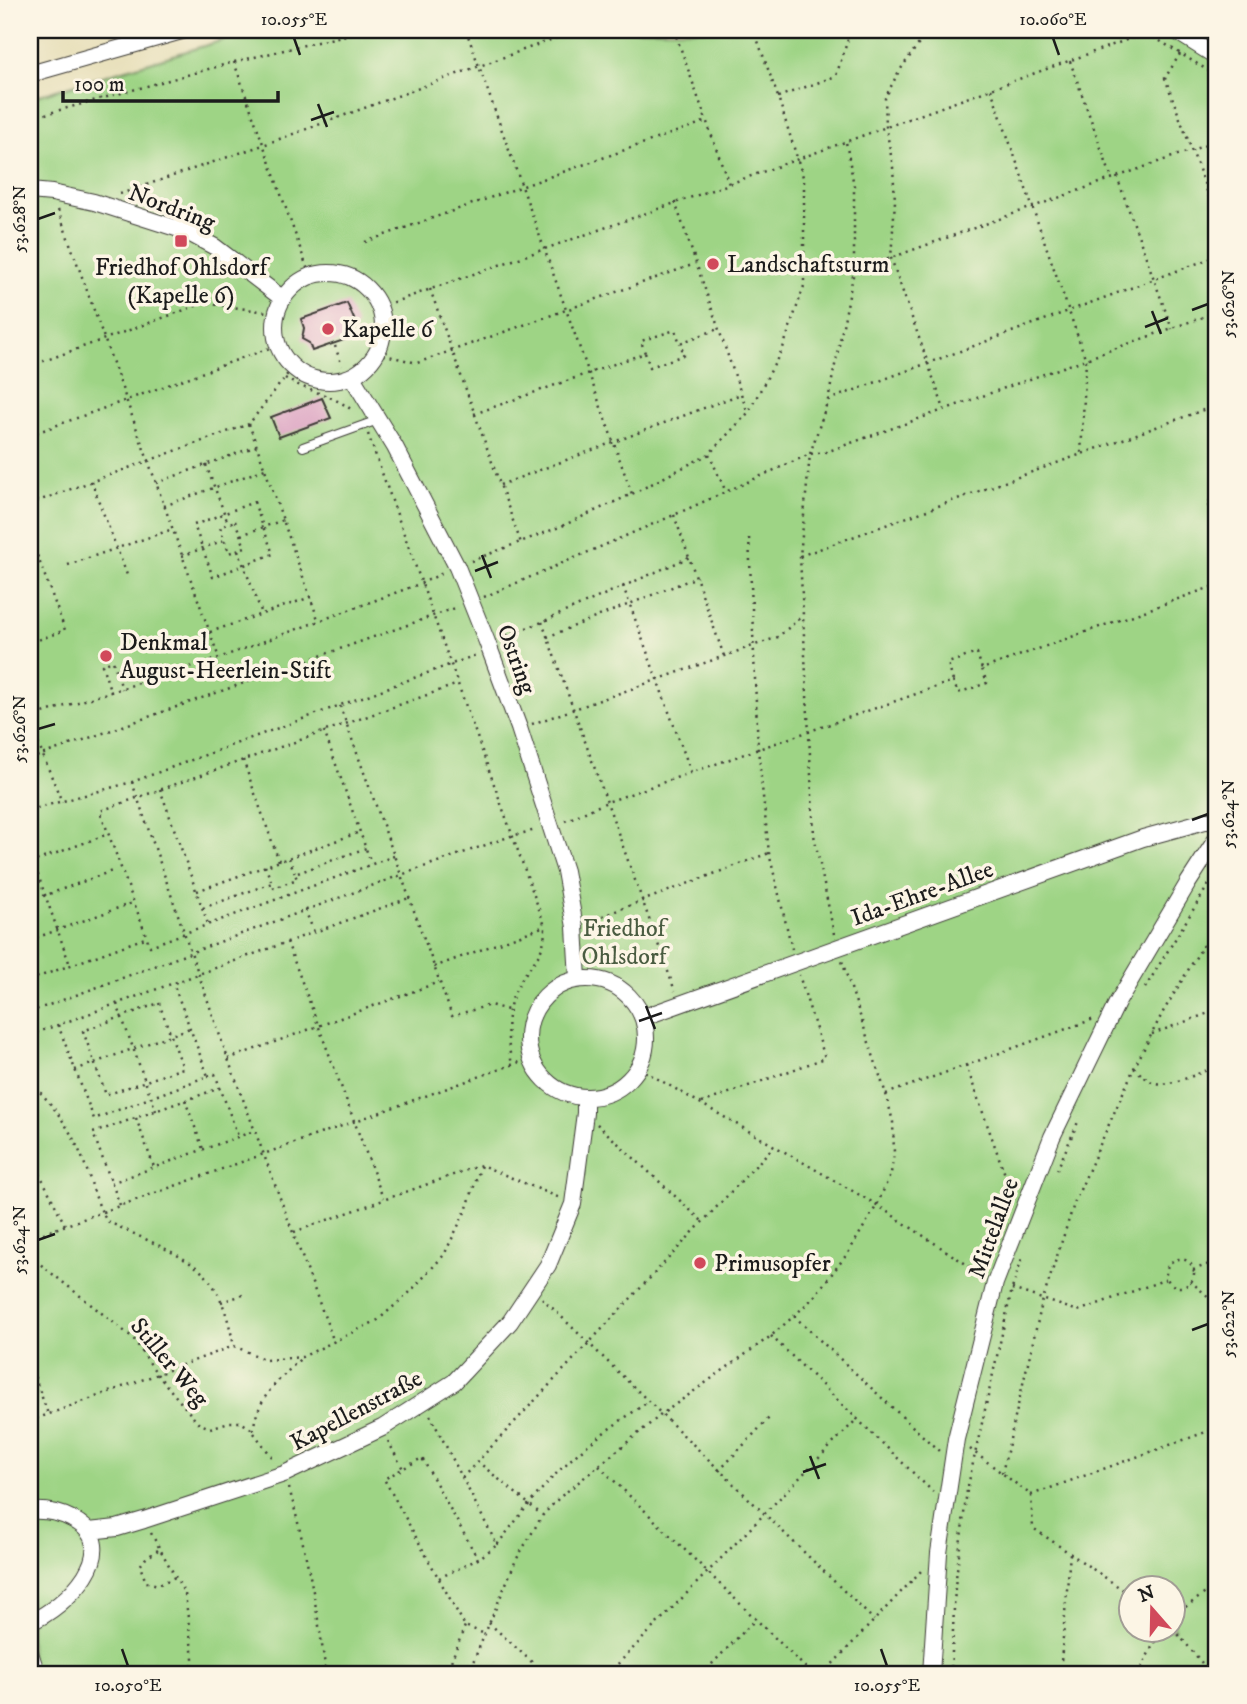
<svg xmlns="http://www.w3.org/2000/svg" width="1247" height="1704" viewBox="0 0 1247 1704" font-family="'IM FELL DW Pica',serif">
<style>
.green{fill:#9ed485;stroke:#5d7850;stroke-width:2;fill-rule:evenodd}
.building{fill:#d592bc}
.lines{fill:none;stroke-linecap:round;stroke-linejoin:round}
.service-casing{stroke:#3b3934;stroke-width:10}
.minor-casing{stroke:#3b3934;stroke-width:18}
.path{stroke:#3b3934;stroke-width:2.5;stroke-dasharray:2 5;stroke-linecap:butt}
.service{stroke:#fff;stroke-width:8}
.minor{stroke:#fff;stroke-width:16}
.ticks{fill:none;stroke:#1c1c1c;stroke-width:2.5}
.poi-dot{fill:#d1495b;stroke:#fcf5e5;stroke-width:2.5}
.labels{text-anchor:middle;stroke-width:7;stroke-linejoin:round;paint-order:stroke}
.street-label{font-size:24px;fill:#1c1c1c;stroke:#fcf5e5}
.poi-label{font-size:24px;fill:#1c1c1c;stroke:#fcf5e5;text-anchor:start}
.park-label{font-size:24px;fill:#4a5c41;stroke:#fcf5e5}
.neatline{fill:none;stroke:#1c1c1c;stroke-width:2.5}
.ticks-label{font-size:18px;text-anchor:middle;fill:#1c1c1c}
</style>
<rect width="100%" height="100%" fill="#fcf5e5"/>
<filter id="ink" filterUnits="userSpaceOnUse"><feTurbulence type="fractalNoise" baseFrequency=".0143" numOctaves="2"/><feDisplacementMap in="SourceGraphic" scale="14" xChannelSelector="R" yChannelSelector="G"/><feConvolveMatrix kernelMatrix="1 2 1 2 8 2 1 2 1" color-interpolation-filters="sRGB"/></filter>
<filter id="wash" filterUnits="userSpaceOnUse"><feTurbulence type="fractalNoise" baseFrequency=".00686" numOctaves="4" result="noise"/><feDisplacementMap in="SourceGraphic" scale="28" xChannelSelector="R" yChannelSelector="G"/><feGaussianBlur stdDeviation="1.57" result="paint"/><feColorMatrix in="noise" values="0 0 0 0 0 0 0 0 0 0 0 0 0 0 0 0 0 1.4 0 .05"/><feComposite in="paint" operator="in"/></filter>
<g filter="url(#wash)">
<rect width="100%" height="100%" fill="#e8e0bb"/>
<path class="green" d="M257 30H1217V1674H30V98ZM1132 1588H1174V1630H1132Z"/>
<g id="blocks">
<g class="building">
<path d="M347 303 357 326 347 330 350 338 312 351 309 343 302 339 304 328 301 319Z"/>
<path d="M322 398 331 418 279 437 271 417Z"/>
</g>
</g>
</g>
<g filter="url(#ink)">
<use href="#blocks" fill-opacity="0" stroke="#3b3934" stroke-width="2"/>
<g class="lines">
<g class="service-casing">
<path id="service" d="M303 447 378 420"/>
</g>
<g class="minor-casing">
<g id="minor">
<path d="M1174 30 1217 57"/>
<path d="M30 74 185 30"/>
<path d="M30 191 52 193 94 202 185 231 215 247 283 299"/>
<circle cx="329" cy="327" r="54"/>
<path d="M352 377 395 447 457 567 487 642 519 728 565 871 575 927 578 979"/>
<circle cx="587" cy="1038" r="59"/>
<path d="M644 1017 1143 838 1205 821H1217"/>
<path d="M30 1511C44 1510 59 1512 72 1519 128 1547 65 1608 30 1622"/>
<path d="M89 1531 117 1528 144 1520 284 1474 382 1428 454 1382 510 1322 548 1265 573 1204 585 1113V1098"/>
<path d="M30 1653 37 1674"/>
<path d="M931 1674 939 1553 956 1439 995 1283 1052 1137 1117 1003 1188 883 1217 838"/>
</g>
</g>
<g class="path">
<path d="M466 30 632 494"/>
<path d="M674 30 729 184"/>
<path d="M934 30 917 46 898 73 885 98 886 127 893 167 895 201 891 258 944 409"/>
<path d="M1142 30 1217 76"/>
<path d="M1180 54 1165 78 1217 218"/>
<path d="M1070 61 1112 179"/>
<path d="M234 62 310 276"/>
<path d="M991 89 1086 360 1081 454"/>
<path d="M778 97 836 76 851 30"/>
<path d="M30 124 31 118 234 62 367 30"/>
<path d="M1117 177 1172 329"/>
<path d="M120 194 263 145 578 30"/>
<path d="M675 202 747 411"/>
<path d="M58 210 219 658"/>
<path d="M365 242 707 121"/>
<path d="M854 271 1217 141"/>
<path d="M430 289 521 543"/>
<path d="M380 307 729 184 1154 30"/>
<path d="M335 346 342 366"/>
<path d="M377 353 417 363 695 264"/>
<path d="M645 353 650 367 684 355 680 343"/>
<path d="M30 366 204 303 274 313"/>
<path d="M285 378C307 392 333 394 353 411"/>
<path d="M828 400 1217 256"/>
<path d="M474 414 645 353 641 341 675 330 680 343 718 329"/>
<path d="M249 424 319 622"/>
<path d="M368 434 545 926C545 955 535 958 521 980 503 1011 506 1032 512 1065"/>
<path d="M30 435 278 345"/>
<path d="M709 454 726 492"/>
<path d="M206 465 228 523"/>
<path d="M91 481 127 575"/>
<path d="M156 483 257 446"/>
<path d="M500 485 741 394"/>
<path d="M1217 498 1207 502 1217 531"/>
<path d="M254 502 273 554 213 577 194 525Z"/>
<path d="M30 504 249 424 293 367"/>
<path d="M164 506 265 469"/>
<path d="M674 515 724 656"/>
<path d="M235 521 245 547 229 553 220 527Z"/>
<path d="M241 535 283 520"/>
<path d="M30 536 65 630 30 643"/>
<path d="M749 538 758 749 769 853 792 949"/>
<path d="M238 550 262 614"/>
<path d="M182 556 224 540"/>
<path d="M800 556 1217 405"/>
<path d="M471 561 562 526 632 494 709 454 748 413 783 348 804 286V180L778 97 754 30"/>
<path d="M68 565 173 529"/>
<path d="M623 586 691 772"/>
<path d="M484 597 674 515 810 454 826 452 1217 312"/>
<path d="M542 622 675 991"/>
<path d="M210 632 311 597"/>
<path d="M547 637 697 577"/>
<path d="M500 638 542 622 690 557"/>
<path d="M953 681 958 693 987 683 982 669"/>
<path d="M111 693 102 665 113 661 122 689"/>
<path d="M340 706 452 1016 490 1005 508 1010"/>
<path d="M30 717 219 658 422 583 443 573"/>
<path d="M30 724 62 802"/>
<path d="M532 724 778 637 802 616"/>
<path d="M324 731 371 863"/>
<path d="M30 759 458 607"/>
<path d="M243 760 279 861"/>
<path d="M132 782 228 1059 334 1342"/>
<path d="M160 789 208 924"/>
<path d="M30 810 132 782 476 655"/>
<path d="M565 821 607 802 953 681 948 663 977 653 982 669 1217 585"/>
<path d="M394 856 150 946 100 811 458 684"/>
<path d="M289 858 295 874"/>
<path d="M33 861 70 965"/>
<path d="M30 863 108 834"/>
<path d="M265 866 272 883"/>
<path d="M197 891 360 832"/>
<path d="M30 901 112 871"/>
<path d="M203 908 272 883 274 888 297 879 295 874 366 848"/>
<path d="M305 910 314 932"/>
<path d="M589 921 769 853"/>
<path d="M834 934 814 835 800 556 810 454 828 400 854 271V186L846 142"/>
<path d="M30 940 132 903"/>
<path d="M287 942 383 1198"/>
<path d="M1202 945 1217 965"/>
<path d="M434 967 545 926"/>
<path d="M30 980 145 938"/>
<path d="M1145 988 1217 871"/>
<path d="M159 1003 183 1068 106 1095 83 1031Z"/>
<path d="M117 1004 156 1111"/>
<path d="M30 1012 401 875 511 836 536 830"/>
<path d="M58 1025 94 1119 208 1076 173 983"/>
<path d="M1152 1034 1217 1010"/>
<path d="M30 1035 409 898"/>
<path d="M228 1059 439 982"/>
<path d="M966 1065 1013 1197"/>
<path d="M639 1068 877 1205 984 1276"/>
<path d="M1134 1068C1140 1073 1146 1079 1152 1082 1168 1089 1201 1072 1217 1066"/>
<path d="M75 1070 190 1028"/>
<path d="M208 1076 215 1074 238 1136"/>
<path d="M30 1083C53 1102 75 1136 85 1165 92 1183 96 1204 107 1221 134 1235 187 1255 206 1276 223 1295 229 1323 234 1346"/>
<path d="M886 1094 1094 1019"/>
<path d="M185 1100 203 1149"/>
<path d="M702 1103 825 1058 799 975"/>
<path d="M136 1118 154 1167"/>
<path d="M597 1124 703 1222"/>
<path d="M30 1154 65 1225"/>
<path d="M1057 1170 1078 1122"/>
<path d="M111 1183 254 1131"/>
<path d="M120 1205 93 1133 220 1088"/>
<path d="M294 1232 481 1165 560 1198"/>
<path d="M30 1238 531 1058"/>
<path d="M30 1256 133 1338 157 1374 198 1423 210 1428 229 1422H241L251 1429 275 1461"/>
<circle cx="1180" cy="1273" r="14"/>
<path d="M1193 1270 1217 1261"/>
<path d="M1190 1281 1217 1304"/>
<path d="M1012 1289 1078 1311 1167 1279"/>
<path d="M542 1298 874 1620"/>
<path d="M221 1302 246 1294"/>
<path d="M794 1316 940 1452"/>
<path d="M771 1336 933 1492"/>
<path d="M234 1346 266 1360 302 1357 378 1320 409 1293 444 1255 467 1208 481 1165"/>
<path d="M30 1364 48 1414"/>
<path d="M430 1415 497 1545C518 1518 538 1491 563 1467 588 1442 619 1422 649 1401"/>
<path d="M30 1421 234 1346"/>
<path d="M253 1430C259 1394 278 1382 302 1357"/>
<path d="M388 1441 403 1469"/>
<path d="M970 1449 1031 1495 1033 1528 1132 1596"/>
<path d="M477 1461 542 1515"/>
<path d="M599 1466 812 1674"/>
<path d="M719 1471 769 1418"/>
<path d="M1002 1473 1043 1299 1075 1201 1134 1068 1163 1012 1217 922"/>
<path d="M462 1478 774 1146"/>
<path d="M289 1488C306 1550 318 1611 326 1674"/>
<path d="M1031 1495 1217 1428"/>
<path d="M151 1533 185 1594 193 1658V1674"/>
<path d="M158 1550 145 1559 140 1566 146 1582 158 1585 175 1577"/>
<path d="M478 1559 422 1458 384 1479 465 1626 485 1634"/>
<path d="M439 1578 478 1559 497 1545"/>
<path d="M1174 1615 1217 1585"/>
<path d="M489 1623 545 1674"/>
<path d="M1174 1629 1211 1674"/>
<path d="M446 1674 465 1626"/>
<path d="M468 1674 516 1560 542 1516 559 1498 662 1414 771 1336 794 1316 813 1298 848 1253 877 1205 891 1173 894 1154 893 1122 886 1094 842 961"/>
<path d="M608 1674 858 1418"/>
<path d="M702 1674 756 1619"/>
<path d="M823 1674 922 1570"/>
<path d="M951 1674 955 1586 967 1490 1012 1289 1022 1258"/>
<path d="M1060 1674 1070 1553"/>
<path d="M1138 1674 1161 1630"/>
</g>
<use href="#service" class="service"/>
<use href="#minor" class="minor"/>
</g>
</g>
<path class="ticks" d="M294 38 300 55M1053 38 1059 55M318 104 327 127M311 120 334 112M38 219 55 213M1192 310 1208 304M1152 311 1161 334M1145 327 1168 318M482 555 491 578M475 571 498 562M38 729 55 724M1192 820 1208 814M646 1006 655 1029M639 1021 662 1013M38 1240 55 1234M1192 1330 1208 1324M810 1456 819 1479M803 1472 826 1464M122 1649 128 1666M881 1649 887 1666"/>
<g class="poi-dot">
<rect x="174" y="234" width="14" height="14" rx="3.5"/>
<circle cx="713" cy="264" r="7"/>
<circle cx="328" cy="329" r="7"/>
<circle cx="106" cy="656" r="7"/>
<circle cx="700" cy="1263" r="7"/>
</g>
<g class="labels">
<g class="street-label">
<text transform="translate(172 207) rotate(21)" y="8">Nordring</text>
<text transform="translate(517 659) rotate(70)" y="8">Ostring</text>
<text transform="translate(922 893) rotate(-20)" y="8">Ida-Ehre-Allee</text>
<text transform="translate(993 1228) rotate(-70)" y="8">Mittelallee</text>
<text transform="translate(170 1362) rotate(50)" y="8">Stiller Weg</text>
<text transform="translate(356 1410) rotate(-28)" y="8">Kapellenstraße</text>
</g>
<g class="poi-label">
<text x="727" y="272">Landschaftsturm</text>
<text x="181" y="275" text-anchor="middle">Friedhof Ohlsdorf<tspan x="181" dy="28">(Kapelle 6)</tspan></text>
<text x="342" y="337">Kapelle 6</text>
<text x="120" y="650">Denkmal<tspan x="120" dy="28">August-Heerlein-Stift</tspan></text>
<text x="714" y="1271">Primusopfer</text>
</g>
<g class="park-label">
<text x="624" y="936">Friedhof<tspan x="624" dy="28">Ohlsdorf</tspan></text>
</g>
</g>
<rect width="1247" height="1704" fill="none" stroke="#fcf5e5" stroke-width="77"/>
<g transform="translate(1152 1609) rotate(340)"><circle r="33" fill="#fcf5e5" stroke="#a29e95" stroke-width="2"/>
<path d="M0-5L12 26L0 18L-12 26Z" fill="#d1495b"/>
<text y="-10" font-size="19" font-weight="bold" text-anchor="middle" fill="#1c1c1c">N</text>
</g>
<path d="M63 91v10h215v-10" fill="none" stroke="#1c1c1c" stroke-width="3.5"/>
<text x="74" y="91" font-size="21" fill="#1c1c1c" stroke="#fcf5e5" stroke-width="5" paint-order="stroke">100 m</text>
<rect x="38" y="38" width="1170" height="1628" class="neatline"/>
<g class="ticks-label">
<text x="294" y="25">10.055°E</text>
<text x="1053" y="25">10.060°E</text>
<text transform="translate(19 219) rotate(-90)" y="6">53.628°N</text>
<text transform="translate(1228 304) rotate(-90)" y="6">53.626°N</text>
<text transform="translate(19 729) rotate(-90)" y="6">53.626°N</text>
<text transform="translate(1228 814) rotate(-90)" y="6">53.624°N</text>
<text transform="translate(19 1240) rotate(-90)" y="6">53.624°N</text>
<text transform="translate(1228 1324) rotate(-90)" y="6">53.622°N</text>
<text x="128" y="1691">10.050°E</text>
<text x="887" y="1691">10.055°E</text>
</g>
</svg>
